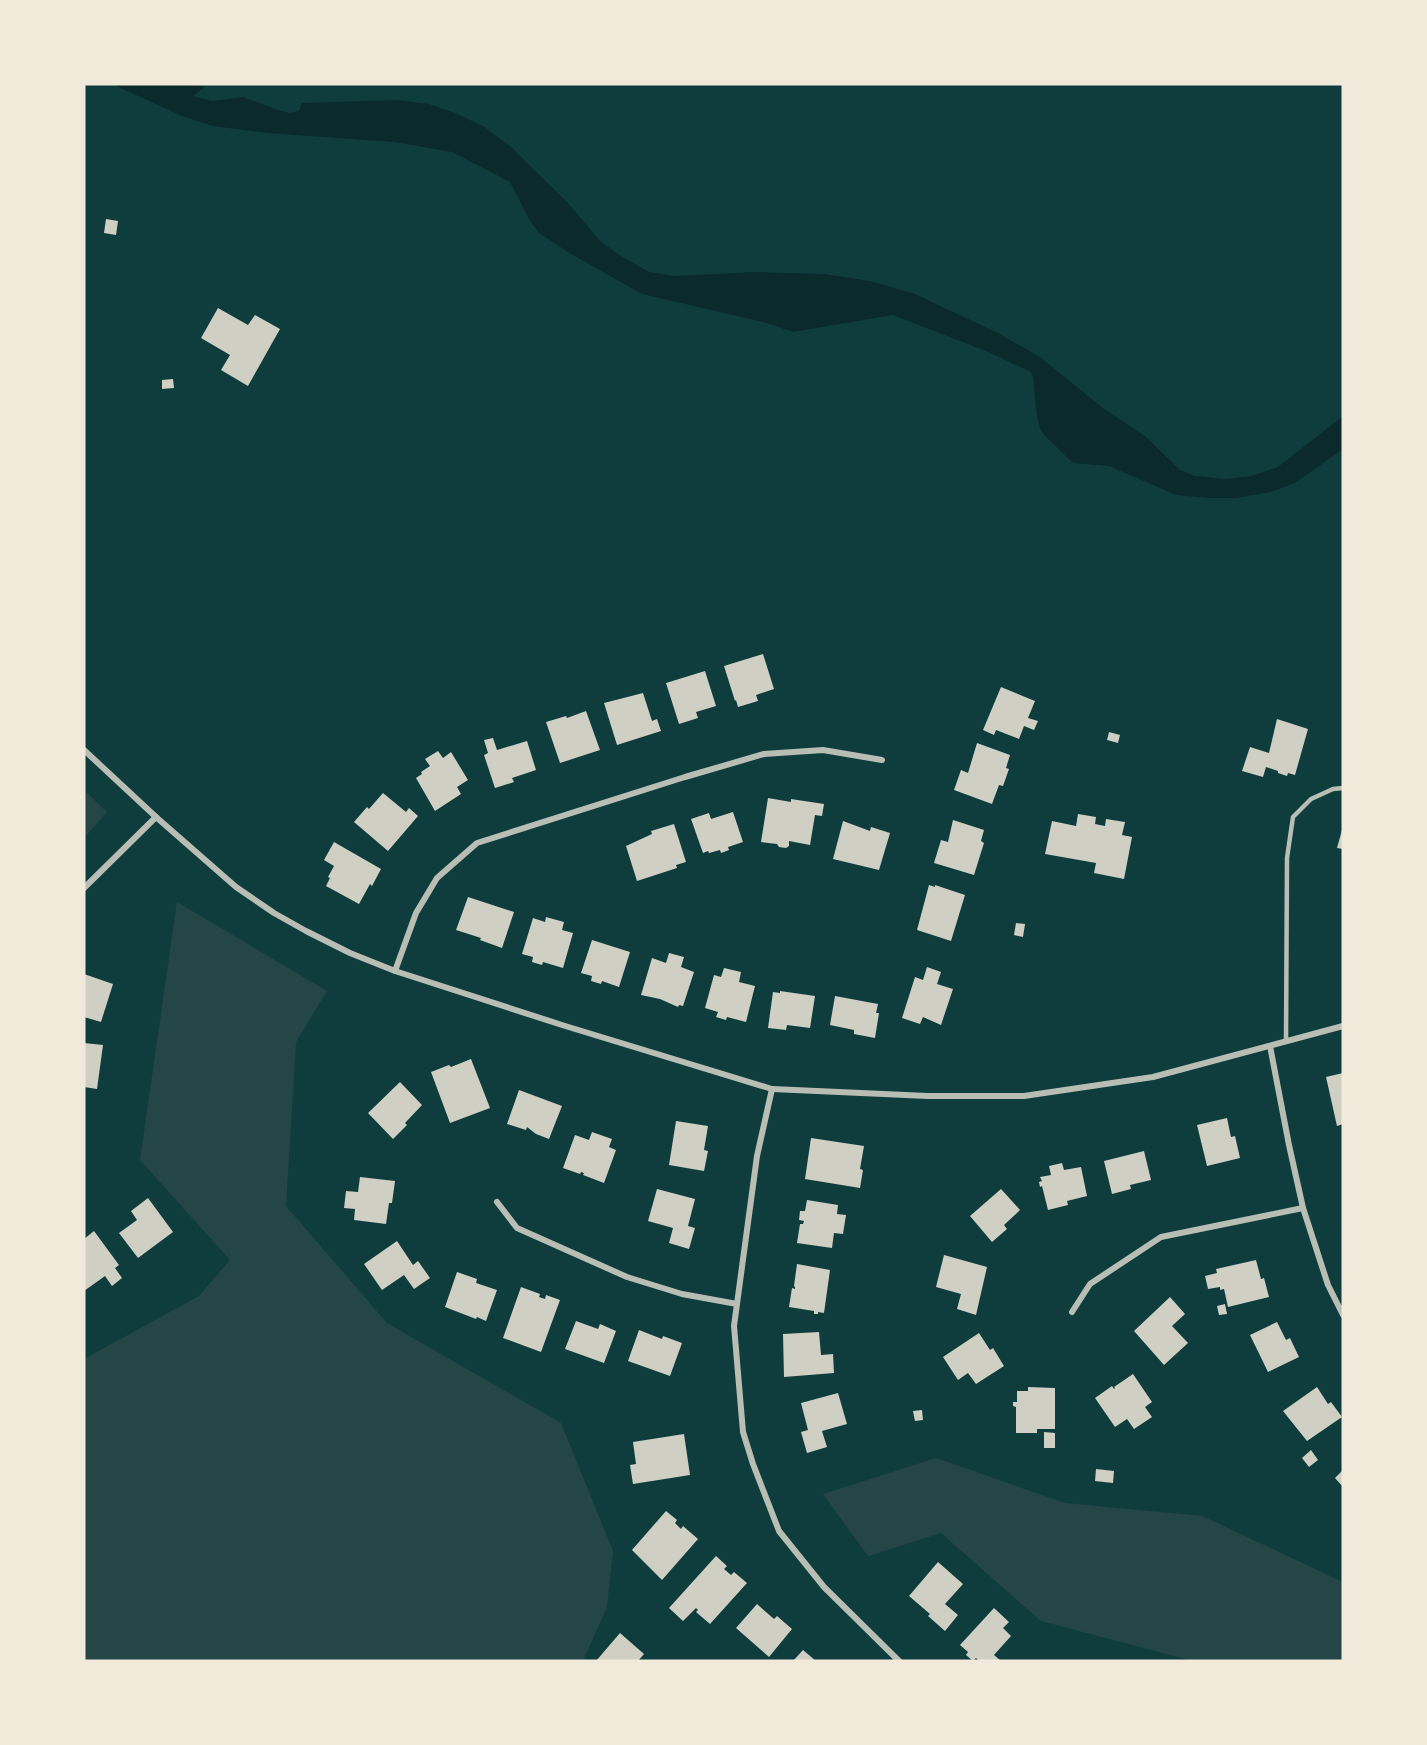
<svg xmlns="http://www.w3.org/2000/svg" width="1427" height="1745" viewBox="0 0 1427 1745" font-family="Montserrat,sans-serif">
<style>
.green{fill:#244646}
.water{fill:#0a2a2b}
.building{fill:#cfcfc3}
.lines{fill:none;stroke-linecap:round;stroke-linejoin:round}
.service{stroke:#b8beb3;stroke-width:4.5}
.minor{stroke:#b8beb3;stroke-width:6}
</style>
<rect width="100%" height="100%" fill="#0f3d3e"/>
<g class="green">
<path d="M84 790 107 812 84 838Z"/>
<path d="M177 902 327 991 296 1042 286 1206 387 1323 561 1423 613 1551 607 1607 583 1661H84V1359L199 1296 230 1260 140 1160Z"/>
<path d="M936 1458 1065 1503 1202 1516 1343 1582V1661H1193L1041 1621 941 1533 868 1556 823 1494Z"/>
</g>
<path class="water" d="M112 84H195L205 87 193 96 213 101 243 97 278 110 290 113 299 111 302 103 397 100 429 104 455 113 483 126 511 147 568 203 600 241 621 256 649 272 675 276 755 272 824 274 870 281 915 294 998 333 1040 357 1104 409 1145 436 1180 470 1195 476 1226 479 1252 476 1278 467 1343 416V449L1295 483 1271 492 1236 498H1208L1176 495 1109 466 1073 463 1044 435 1040 428 1037 417 1033 377 1031 372 986 351 893 315 793 332 767 323 642 294 571 254 539 233 530 221 510 182 452 152 394 142 267 133 213 126 182 116Z"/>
<g class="building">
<path d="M106 219 118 221 116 235 104 233Z"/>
<path d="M218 308 248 325 255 315 280 329 248 386 221 370 230 355 201 338Z"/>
<path d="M173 379 174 388 162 389V380Z"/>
<path d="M763 654 774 689 756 695 758 701 738 707 736 700 735 701 724 666Z"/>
<path d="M705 671 716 706 696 712 698 718 679 724 666 683Z"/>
<path d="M1001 687 1035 701 1028 718 1038 721 1034 730 1024 726 1019 739 996 730 994 735 983 730Z"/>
<path d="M643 693 652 721 657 719 661 731 617 745 604 703Z"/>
<path d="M586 711 600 750 560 763 546 722 566 716 567 718Z"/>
<path d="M1277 719 1308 729 1295 775 1288 773 1287 776 1278 773V771L1266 767 1263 777 1242 771 1250 747 1269 753Z"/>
<path d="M1109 732 1120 735 1118 743 1107 740Z"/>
<path d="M493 738 497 750 527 741 536 770 512 778 514 782 495 788 484 755 488 753 484 740Z"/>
<path d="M977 743 1010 755 1006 768 1009 769 1003 786 999 785 992 804 954 790 961 770 968 773Z"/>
<path d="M438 751 443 758 451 752 468 780 457 787 461 794 435 811 416 778 422 774 421 772 430 766 425 759Z"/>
<path d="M383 793 406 812 409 808 418 816 388 851 354 822 367 807 369 809Z"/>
<path d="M768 798 791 802V799L824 804 822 816 815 815 810 845 789 841V846L786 848 779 847 777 844 761 842Z"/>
<path d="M733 812 743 842 728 847 729 850 721 853 720 850 709 853 708 851 703 853 691 819 709 813 711 819Z"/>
<path d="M1078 814 1096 817 1095 824 1105 826 1106 819 1125 822 1122 835 1132 837 1124 879 1094 873 1096 863 1045 854 1052 821 1076 826Z"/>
<path d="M953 820 984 830 981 841 984 843 974 875 934 863 941 840 948 842Z"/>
<path d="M843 821 870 831 871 827 890 833 879 870 833 859Z"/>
<path d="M674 824 686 862 676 865 677 868 637 881 626 846 652 834 651 831Z"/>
<path d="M1342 830H1343V849L1337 848Z"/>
<path d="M334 842 381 869 372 886 370 884 359 904 326 886 330 878 328 877 334 866 324 860Z"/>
<path d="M929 885 935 887V885L965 895 951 941 917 930Z"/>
<path d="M468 897 514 912 502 948 480 940 481 938 456 930Z"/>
<path d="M546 917 564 922 562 930 573 933 563 968 543 962 542 965 532 962 533 957 522 954 533 918 545 922Z"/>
<path d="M1016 923 1025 924 1023 937 1014 935Z"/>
<path d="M592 940 630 952 619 987 602 981 601 984 591 981 592 976 581 973Z"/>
<path d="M669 953 684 957 681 967 694 972 683 1006 679 1005 678 1007 660 999 641 995 652 958 666 963Z"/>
<path d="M927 967 941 972 937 984 953 989 941 1025 923 1017 920 1024 902 1018 915 977 923 980Z"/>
<path d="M724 968 741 972 739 982 755 986 746 1022 727 1017 726 1020 716 1017 718 1012 705 1008 714 975 721 977Z"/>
<path d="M84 974 113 984 101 1022 84 1017Z"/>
<path d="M780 991 815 996 810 1028 787 1025 786 1030 768 1028 773 992 780 993Z"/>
<path d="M835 996 878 1004 876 1013H879L875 1038 854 1034V1030L830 1025Z"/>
<path d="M84 1043 103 1045 97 1089 84 1087Z"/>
<path d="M471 1059 490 1108 450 1123 431 1072 449 1065 451 1067Z"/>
<path d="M1343 1073V1124L1337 1126 1326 1077Z"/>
<path d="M400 1082 422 1105 405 1123 407 1125 393 1139 368 1113Z"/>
<path d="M519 1090 562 1106 549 1139 536 1134 527 1127 526 1130 507 1124Z"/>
<path d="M1227 1118 1231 1137 1235 1136 1240 1158 1207 1166 1197 1125Z"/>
<path d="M676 1121 708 1126 704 1150 708 1151 704 1171 669 1165Z"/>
<path d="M592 1132 612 1139 609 1147 616 1150 604 1183 583 1175 584 1173 581 1172 580 1174 563 1168 575 1135 589 1140Z"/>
<path d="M811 1138 864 1146 860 1169 863 1170 860 1188 805 1179Z"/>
<path d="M1144 1151 1151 1180 1130 1185 1131 1189 1112 1194 1104 1161Z"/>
<path d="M1062 1163 1064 1170 1081 1167 1087 1196 1067 1201 1068 1205 1048 1210 1042 1186 1040 1187 1039 1182 1042 1181 1040 1177 1051 1175 1049 1166Z"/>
<path d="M360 1177 395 1181 392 1203H389L386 1224 354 1220 355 1209 344 1208 346 1191 358 1192Z"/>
<path d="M657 1189 695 1199 688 1226 695 1228 689 1249 669 1243 673 1228 648 1221Z"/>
<path d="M1001 1189 1020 1210 1004 1225 1007 1229 992 1242 970 1216Z"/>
<path d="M148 1198 173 1232 138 1258 119 1233 137 1220 131 1211Z"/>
<path d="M807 1200 838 1205 837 1214 846 1215 843 1234 834 1233 832 1248 797 1243 800 1224H803L804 1221 799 1220 800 1211H805Z"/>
<path d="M94 1231 119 1265 115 1268 122 1278 112 1286 105 1276 84 1291V1239Z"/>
<path d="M397 1241 413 1265 418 1261 430 1278 414 1289 404 1275 382 1290 364 1264Z"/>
<path d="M944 1255 987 1267 976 1315 957 1309 961 1294 936 1287Z"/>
<path d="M1256 1260 1261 1279 1264 1278 1269 1297 1228 1307 1224 1289 1220 1290V1287L1208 1289 1205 1276 1217 1273 1216 1269Z"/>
<path d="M797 1264 830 1270 824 1313 818 1312V1314H814V1311L789 1307 792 1288 795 1289V1287L794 1286Z"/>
<path d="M457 1272 477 1279 476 1283 497 1290 486 1321 477 1317 476 1319 445 1307Z"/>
<path d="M521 1287 540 1294 539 1297 545 1299 546 1295 560 1300 541 1352 503 1338Z"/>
<path d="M1170 1297 1185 1314 1172 1326 1188 1343 1164 1365 1134 1331Z"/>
<path d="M1225 1304 1227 1314 1219 1315 1217 1306Z"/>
<path d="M576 1321 598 1329 600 1324 616 1331 604 1363 565 1349Z"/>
<path d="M1277 1322 1286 1340 1290 1338 1299 1357 1268 1372 1250 1335Z"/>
<path d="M639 1330 662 1339 663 1336 682 1343 670 1376 628 1361Z"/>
<path d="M819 1332 821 1355 833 1354 834 1373 784 1377 783 1334Z"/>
<path d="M979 1333 990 1350 993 1348 1004 1366 976 1384 968 1373 958 1380 943 1357Z"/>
<path d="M1133 1374 1152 1402 1145 1407 1152 1417 1134 1429 1127 1419 1115 1427 1095 1398 1112 1386 1114 1389 1115 1388 1114 1387Z"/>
<path d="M1028 1387 1055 1388V1429H1037V1433H1016V1407L1013 1406V1402H1017V1391H1028Z"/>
<path d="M1317 1387 1328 1404 1331 1402 1342 1417 1307 1441 1283 1411Z"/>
<path d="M838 1393 847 1424 822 1431 827 1447 807 1453 801 1432 808 1430 801 1403Z"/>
<path d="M922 1410 923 1420 915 1421 913 1411Z"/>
<path d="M1044 1432 1055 1433V1448H1044Z"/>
<path d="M684 1434 690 1475 633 1484 630 1465 636 1464 633 1442Z"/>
<path d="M1311 1450 1318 1460 1309 1467 1302 1458Z"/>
<path d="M1096 1469 1114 1471 1113 1483 1095 1481Z"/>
<path d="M1343 1470V1487L1335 1478Z"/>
<path d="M666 1511 677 1520 675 1523 681 1529 683 1526 698 1539 662 1580 632 1550Z"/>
<path d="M716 1556 727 1566 724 1569 731 1575 734 1572 747 1583 710 1624 696 1612 698 1610 696 1608 683 1621 669 1608Z"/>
<path d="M938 1562 963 1584 945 1604 958 1615 945 1631 928 1616 930 1614 909 1596Z"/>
<path d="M757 1604 774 1619 777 1616 792 1629 769 1657 736 1628Z"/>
<path d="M994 1608 1009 1622 1003 1628 1011 1636 994 1655 1001 1661H979L976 1658 973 1661 966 1655 968 1652 960 1645Z"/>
<path d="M620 1633 644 1654 638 1661H596Z"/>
<path d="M803 1650 816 1661H793Z"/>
</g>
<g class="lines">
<path class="service" d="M1286 1041 1287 858 1293 817 1311 799 1333 789 1343 788"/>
<g class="minor">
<path d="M84 750 156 817 236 887 274 913 306 931 350 953 395 971 562 1025 772 1089 928 1096H1024L1153 1077 1343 1026"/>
<path d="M84 888 156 817"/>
<path d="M395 971 416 913 437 878 477 843 685 777 764 754 823 750 882 760"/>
<path d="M1270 1046 1289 1145 1303 1208 1328 1285 1343 1315"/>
<path d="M772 1089 757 1156 734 1326 743 1432 753 1464 779 1531 824 1587 899 1661"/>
<path d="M497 1202 517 1228 627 1277 682 1294 737 1304"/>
<path d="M1072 1312 1090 1284 1161 1237 1303 1208"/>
</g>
</g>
<rect width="1427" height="1745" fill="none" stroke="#f1e9da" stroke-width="171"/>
</svg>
